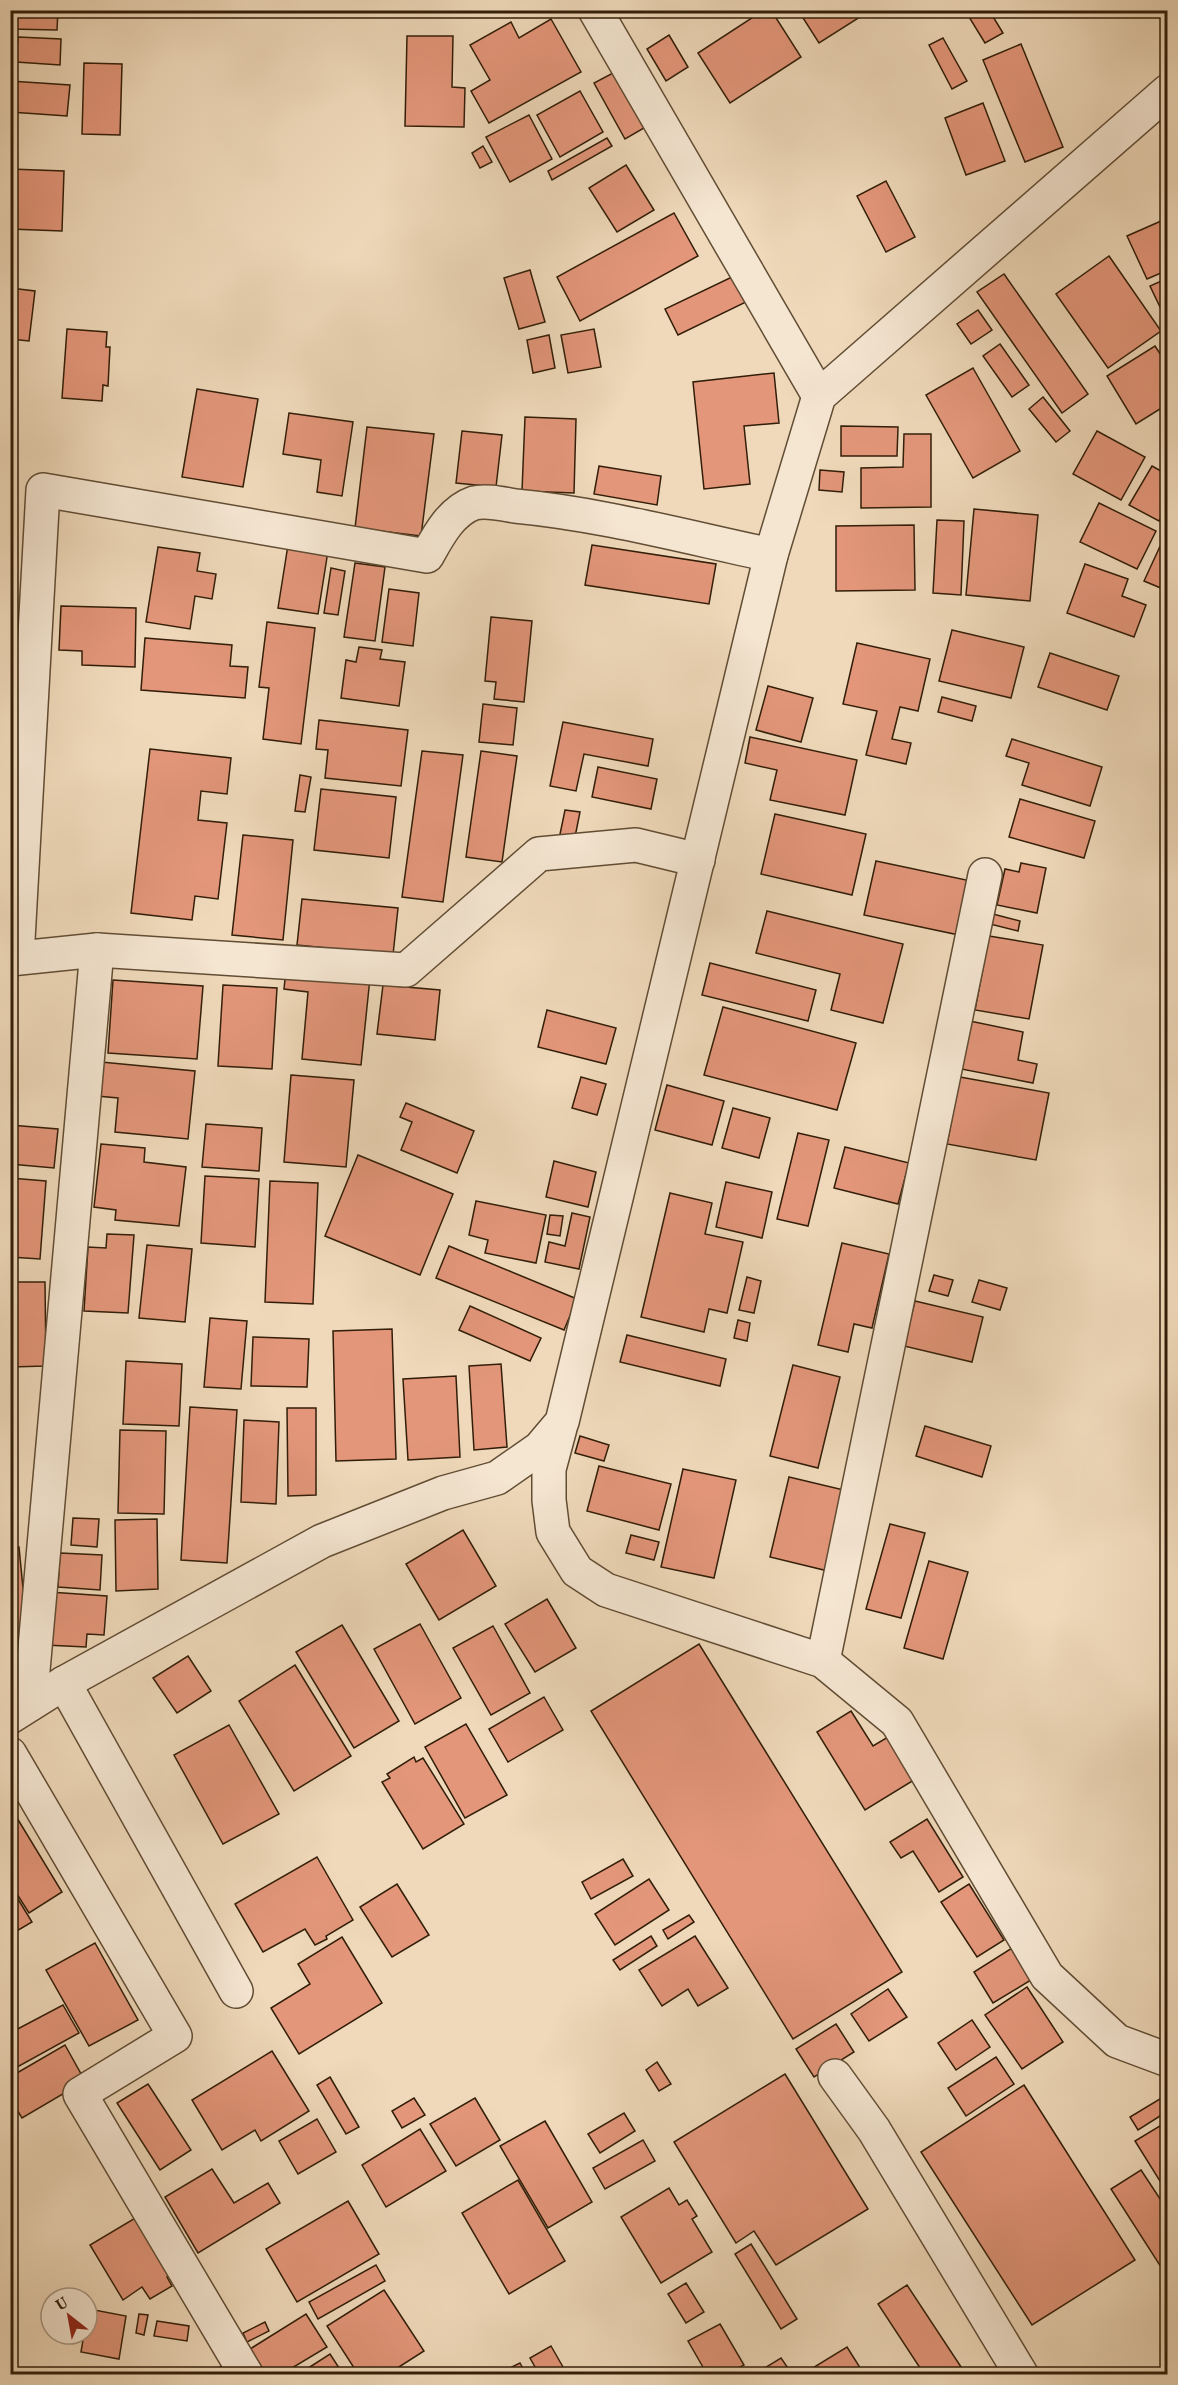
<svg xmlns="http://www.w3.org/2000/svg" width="1178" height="2385" viewBox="0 0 1178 2385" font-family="Vollkorn,serif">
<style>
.building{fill:#e3967a;stroke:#321e08;stroke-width:1.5}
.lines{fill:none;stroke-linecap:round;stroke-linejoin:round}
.minor-casing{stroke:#614d34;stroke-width:36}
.minor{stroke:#f5e6d2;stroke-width:33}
</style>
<rect width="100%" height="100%" fill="#efd9ba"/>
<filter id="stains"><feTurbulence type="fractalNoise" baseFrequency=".00333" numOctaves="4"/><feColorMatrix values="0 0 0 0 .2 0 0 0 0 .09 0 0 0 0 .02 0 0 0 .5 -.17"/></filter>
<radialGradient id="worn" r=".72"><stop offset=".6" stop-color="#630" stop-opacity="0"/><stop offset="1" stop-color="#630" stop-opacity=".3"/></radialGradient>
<g class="building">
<path d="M10 10H58L57 30 10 29Z"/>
<path d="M764 10H771L801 57 730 103 698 53Z"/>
<path d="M798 10H871L819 43Z"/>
<path d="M979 10H989L1003 33 985 43 969 17Z"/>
<path d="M551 19 581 72 489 123 471 91 490 80 470 45 511 22 519 38Z"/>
<path d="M669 35 688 67 666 81 647 49Z"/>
<path d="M407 36H453L452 87 465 88 464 127 405 126Z"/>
<path d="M18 37 61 39 60 65 16 62Z"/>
<path d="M943 38 967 81 952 89 929 45Z"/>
<path d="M1021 44 1063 147 1025 162 983 60Z"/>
<path d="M84 63 122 64 120 135 82 134Z"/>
<path d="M613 73 644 128 625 139 594 83Z"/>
<path d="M10 81 70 85 67 116 10 112Z"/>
<path d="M580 91 603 132 560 157 537 115Z"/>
<path d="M983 103 1005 161 966 175 945 118Z"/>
<path d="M529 115 552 159 510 182 486 137Z"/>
<path d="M1168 129V145L1161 132Z"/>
<path d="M607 138 612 146 552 180 548 171Z"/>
<path d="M483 146 492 162 480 168 472 153Z"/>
<path d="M626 165 654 210 617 232 589 188Z"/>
<path d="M10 169 64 171 62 231 10 229Z"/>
<path d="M886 181 915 237 886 252 857 196Z"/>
<path d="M674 213 698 256 580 321 557 277Z"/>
<path d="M1168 218V270L1147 279 1127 236Z"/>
<path d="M1109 256 1161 331 1108 368 1056 294Z"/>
<path d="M530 270 545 322 519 329 504 278Z"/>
<path d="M1004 274 1088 394 1062 413 977 292Z"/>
<path d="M734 276 746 302 678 335 665 309Z"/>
<path d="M1168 278V306L1161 309 1150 286Z"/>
<path d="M10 288 35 291 29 341 10 339Z"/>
<path d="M978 310 992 330 971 344 957 324Z"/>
<path d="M67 329 107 332 106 347H110L108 386 103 385 102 401 62 398Z"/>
<path d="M594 329 601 367 568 373 561 335Z"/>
<path d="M549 335 555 368 533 373 527 340Z"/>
<path d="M1000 344 1029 385 1012 397 983 356Z"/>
<path d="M1155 346 1168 366V404L1136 424 1107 376Z"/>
<path d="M973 368 1020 451 973 478 926 395Z"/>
<path d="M774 373 779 423 744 426 750 484 704 489 693 382Z"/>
<path d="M197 389 258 399 243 487 182 477Z"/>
<path d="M1043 397 1070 431 1056 442 1029 409Z"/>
<path d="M289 413 353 422 342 496 317 492 321 460 283 454Z"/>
<path d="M525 417 576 419 574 493 522 491Z"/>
<path d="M841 426 898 427 897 456H841Z"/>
<path d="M367 427 434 434 421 536 355 528Z"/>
<path d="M462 431 502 435 496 487 456 483Z"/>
<path d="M1097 431 1145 457 1121 500 1073 474Z"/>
<path d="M904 434H931V507L861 508V468L903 467Z"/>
<path d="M599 466 661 476 657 505 594 494Z"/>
<path d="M1152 466 1168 475V506L1159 521 1129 505Z"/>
<path d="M820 470 844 472 842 492 819 490Z"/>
<path d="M1099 503 1156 531 1137 569 1080 542Z"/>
<path d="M974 509 1038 515 1030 601 966 595Z"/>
<path d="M937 520 964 521 961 595 933 593Z"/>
<path d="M914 525 915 590 836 591V526Z"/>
<path d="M1168 529V591L1144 581Z"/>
<path d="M288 545 328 551 318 614 278 608Z"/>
<path d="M592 545 716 564 709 604 585 585Z"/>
<path d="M158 547 200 553 197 571 216 574 212 599 195 596 190 629 146 622Z"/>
<path d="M355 563 385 567 375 641 344 637Z"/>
<path d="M1085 564 1128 579 1122 596 1146 605 1134 637 1067 613Z"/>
<path d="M331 568 345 571 338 615 324 613Z"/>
<path d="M389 589 419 593 413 646 382 642Z"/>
<path d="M61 606 136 608 135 667 82 665V651L59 650Z"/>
<path d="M491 617 532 621 524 702 494 699 496 682 485 681Z"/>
<path d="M267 622 315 628 301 744 263 739 269 688 259 687Z"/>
<path d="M952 630 1024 647 1011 698 939 681Z"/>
<path d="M145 638 232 645 230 666 248 667 245 698 141 690Z"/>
<path d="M857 643 930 659 918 711 900 707 892 739 911 743 906 764 866 755 877 711 843 704Z"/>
<path d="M359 647 382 650 380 659 405 662 399 706 341 698 346 660 356 662Z"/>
<path d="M1050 653 1119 676 1107 710 1038 687Z"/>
<path d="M768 686 813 698 801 742 756 730Z"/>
<path d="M942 697 976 706 972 721 938 712Z"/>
<path d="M483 704 517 708 513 745 479 742Z"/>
<path d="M319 720 408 730 401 786 325 778 328 750 316 749Z"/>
<path d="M563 722 653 739 648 766 584 754 576 791 550 786Z"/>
<path d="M750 737 857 760 845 815 770 800 777 770 745 763Z"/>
<path d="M1012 739 1102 767 1090 806 1022 785 1029 763 1006 756Z"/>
<path d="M150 749 231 758 227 794 201 791 198 820 227 823 218 899 195 896 192 920 131 913Z"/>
<path d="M422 751 463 755 443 902 402 897Z"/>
<path d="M481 751 517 756 502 862 466 857Z"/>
<path d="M598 767 657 779 651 809 592 797Z"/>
<path d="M300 775 311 777 305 812 295 811Z"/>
<path d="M321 789 396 797 389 858 314 850Z"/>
<path d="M1020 799 1095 821 1084 858 1009 837Z"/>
<path d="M565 810 580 812 574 842 559 839Z"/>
<path d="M775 814 866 834 852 895 761 874Z"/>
<path d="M243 835 293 840 283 940 232 935Z"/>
<path d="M876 861 971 881 959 935 864 915Z"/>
<path d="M1021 863 1046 868 1037 913 997 905 1005 869 1019 872Z"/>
<path d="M302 899 398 908 393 955 297 945Z"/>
<path d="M767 911 903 944 883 1023 831 1010 840 974 756 953Z"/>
<path d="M989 913 1020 921 1018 931 986 923Z"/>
<path d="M989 936 1043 945 1029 1019 975 1010Z"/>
<path d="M710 963 816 990 808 1021 702 995Z"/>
<path d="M286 970 370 978 361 1065 302 1059 308 992 284 989Z"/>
<path d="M113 980 203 986 197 1059 108 1053Z"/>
<path d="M223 985 277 988 272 1069 218 1066Z"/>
<path d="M383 985 440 990 435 1040 377 1034Z"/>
<path d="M723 1007 856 1043 837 1110 704 1075Z"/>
<path d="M547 1010 616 1028 606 1064 538 1047Z"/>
<path d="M965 1020 1023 1032 1018 1060 1037 1064 1033 1083 956 1068Z"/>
<path d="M101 1062 195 1071 188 1139 115 1132 118 1098 97 1096Z"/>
<path d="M291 1075 354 1080 346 1167 284 1162Z"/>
<path d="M581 1077 606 1084 597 1115 572 1108Z"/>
<path d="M960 1077 1049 1093 1036 1160 947 1144Z"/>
<path d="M667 1085 724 1101 712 1145 655 1130Z"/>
<path d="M406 1103 474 1131 457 1173 401 1150 412 1122 400 1117Z"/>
<path d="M733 1108 770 1118 759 1158 722 1148Z"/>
<path d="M206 1124 262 1128 259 1171 202 1167Z"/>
<path d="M10 1125 58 1129 54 1168 10 1164Z"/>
<path d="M798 1133 829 1140 808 1226 777 1219Z"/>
<path d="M101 1144 145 1148 144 1162 186 1167 179 1226 115 1220 116 1210 94 1207Z"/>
<path d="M845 1147 909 1163 898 1204 834 1188Z"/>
<path d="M358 1155 453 1194 420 1275 325 1236Z"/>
<path d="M554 1161 596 1172 588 1207 546 1197Z"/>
<path d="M205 1176 259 1179 255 1247 201 1243Z"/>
<path d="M10 1178 46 1181 40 1259 10 1257Z"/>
<path d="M270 1181 318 1183 313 1304 265 1302Z"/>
<path d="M726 1182 772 1192 762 1238 716 1227Z"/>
<path d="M670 1193 712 1203 705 1234 743 1242 727 1313 709 1309 704 1332 641 1317Z"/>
<path d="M476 1201 546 1215 536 1263 485 1253 488 1240 469 1235Z"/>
<path d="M572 1213 590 1217 579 1269 545 1262 549 1242 565 1246Z"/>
<path d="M550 1215 563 1216 560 1236 547 1234Z"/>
<path d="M107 1234 134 1235 128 1313 84 1311 88 1247 106 1248Z"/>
<path d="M842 1243 889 1254 872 1328 854 1324 848 1352 818 1345Z"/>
<path d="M147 1245 192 1249 185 1322 139 1318Z"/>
<path d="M449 1246 577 1299 564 1330 436 1278Z"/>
<path d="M934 1275 953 1280 948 1296 929 1291Z"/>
<path d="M747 1277 761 1281 754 1313 739 1310Z"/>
<path d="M979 1280 1007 1288 1000 1310 972 1302Z"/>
<path d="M10 1282H45L46 1366 10 1367Z"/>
<path d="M915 1301 983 1317 972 1362 904 1346Z"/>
<path d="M470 1306 541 1338 530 1361 459 1330Z"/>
<path d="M210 1318 247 1321 241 1389 204 1387Z"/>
<path d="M738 1320 750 1323 747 1341 734 1338Z"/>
<path d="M392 1329 396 1459 336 1461 333 1331Z"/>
<path d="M627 1335 726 1359 720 1386 620 1362Z"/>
<path d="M253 1337 309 1339 307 1387 251 1386Z"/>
<path d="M126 1361 182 1364 179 1426 123 1424Z"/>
<path d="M501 1364 507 1447 474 1450 469 1366Z"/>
<path d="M793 1365 840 1377 818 1468 770 1456Z"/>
<path d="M456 1376 460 1457 408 1460 403 1379Z"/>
<path d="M190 1407 237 1410 227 1563 181 1560Z"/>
<path d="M287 1408H316V1495L288 1496Z"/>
<path d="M244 1420 279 1422 276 1504 241 1502Z"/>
<path d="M925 1426 991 1446 982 1477 916 1456Z"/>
<path d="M120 1430 166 1431 164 1514 118 1513Z"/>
<path d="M580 1436 609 1445 604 1461 575 1453Z"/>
<path d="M599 1466 671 1484 659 1530 587 1511Z"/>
<path d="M683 1469 736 1480 714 1578 661 1567Z"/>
<path d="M789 1477 848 1491 828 1571 770 1557Z"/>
<path d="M73 1518 99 1519 97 1547 71 1545Z"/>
<path d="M157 1519 158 1589 116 1591 115 1520Z"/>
<path d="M890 1524 925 1533 901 1618 866 1609Z"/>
<path d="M463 1530 496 1586 439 1620 406 1564Z"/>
<path d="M631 1535 659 1542 654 1560 626 1553Z"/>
<path d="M19 1547 28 1640 10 1642V1548Z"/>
<path d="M60 1553 102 1555 100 1590 58 1587Z"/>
<path d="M929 1561 968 1572 943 1659 904 1648Z"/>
<path d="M49 1592 107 1596 104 1635 87 1634 86 1647 45 1645Z"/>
<path d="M547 1599 576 1648 535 1672 505 1624Z"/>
<path d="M420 1624 461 1698 415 1724 374 1649Z"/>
<path d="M342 1625 399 1721 354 1748 296 1652Z"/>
<path d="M493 1626 530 1693 491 1715 453 1648Z"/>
<path d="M699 1644 902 1972 793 2039 591 1711Z"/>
<path d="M188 1656 211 1691 177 1713 153 1678Z"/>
<path d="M295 1665 351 1756 294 1791 239 1701Z"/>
<path d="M544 1697 563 1730 508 1762 489 1729Z"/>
<path d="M851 1711 873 1746 888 1737 914 1780 865 1810 817 1732Z"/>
<path d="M466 1724 507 1795 465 1818 425 1747Z"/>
<path d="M229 1725 279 1814 223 1844 174 1755Z"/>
<path d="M414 1757 416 1762 423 1758 464 1824 423 1849 382 1782 390 1778 387 1774Z"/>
<path d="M14 1813 62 1892 29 1913 10 1883V1816Z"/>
<path d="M927 1819 963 1877 939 1892 913 1851 901 1858 890 1842Z"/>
<path d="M317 1857 353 1920 326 1936 327 1939 315 1945 305 1929 263 1952 235 1904Z"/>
<path d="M623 1859 633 1876 591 1899 582 1882Z"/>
<path d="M649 1879 669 1910 615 1945 595 1914Z"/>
<path d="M397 1884 429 1935 392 1957 360 1907Z"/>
<path d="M969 1884 1004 1940 977 1957 941 1902Z"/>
<path d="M10 1886 32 1922 10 1935Z"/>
<path d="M689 1915 694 1922 668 1939 663 1930Z"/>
<path d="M651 1936 657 1946 620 1970 613 1960Z"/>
<path d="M695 1936 728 1988 698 2006 688 1989 662 2006 639 1970Z"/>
<path d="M342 1937 382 2003 299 2054 271 2008 310 1984 298 1964Z"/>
<path d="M95 1943 138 2020 89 2046 46 1970Z"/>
<path d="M1012 1948 1031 1980 993 2003 974 1972Z"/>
<path d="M1027 1987 1063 2042 1022 2069 985 2015Z"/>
<path d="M888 1989 907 2017 869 2041 851 2014Z"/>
<path d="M63 2005 79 2033 10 2071V2033Z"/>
<path d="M972 2020 990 2047 956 2070 938 2043Z"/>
<path d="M836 2024 854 2052 814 2077 796 2049Z"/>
<path d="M65 2045 85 2081 22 2118 10 2099V2077Z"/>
<path d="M272 2051 309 2111 261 2141 255 2130 222 2150 192 2100Z"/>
<path d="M996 2057 1014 2084 966 2116 948 2088Z"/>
<path d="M657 2062 671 2084 659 2091 646 2070Z"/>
<path d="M785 2074 868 2209 776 2265 754 2231 736 2243 674 2142Z"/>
<path d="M330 2077 359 2127 346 2134 317 2085Z"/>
<path d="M148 2084 191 2150 160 2170 117 2103Z"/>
<path d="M1024 2085 1135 2260 1032 2325 921 2152Z"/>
<path d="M1168 2094V2111L1138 2130 1130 2117Z"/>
<path d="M414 2098 425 2115 402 2128 392 2111Z"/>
<path d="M475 2098 500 2140 456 2166 430 2124Z"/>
<path d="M624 2113 635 2131 600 2153 588 2134Z"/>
<path d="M317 2119 336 2152 298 2174 279 2141Z"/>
<path d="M545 2121 592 2202 548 2228 500 2146Z"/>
<path d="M1168 2121V2194L1135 2141Z"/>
<path d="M420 2129 446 2171 386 2207 362 2165Z"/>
<path d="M643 2140 655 2161 605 2189 593 2168Z"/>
<path d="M212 2169 234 2203 268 2183 280 2203 198 2253 165 2197Z"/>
<path d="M1141 2170 1168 2211V2278L1111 2189Z"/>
<path d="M518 2180 565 2261 509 2294 462 2213Z"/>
<path d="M669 2188 679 2205 687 2200 697 2216 692 2219 712 2252 661 2283 621 2217Z"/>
<path d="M348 2201 379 2254 297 2302 266 2249Z"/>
<path d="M147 2211 182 2268 167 2277 172 2286 150 2299 142 2287 123 2300 90 2245Z"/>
<path d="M751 2244 797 2319 781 2329 735 2254Z"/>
<path d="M376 2265 385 2281 318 2319 309 2302Z"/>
<path d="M686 2283 704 2312 686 2323 668 2294Z"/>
<path d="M907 2285 965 2373 964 2374H924L878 2304Z"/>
<path d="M384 2290 424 2351 388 2374H358L327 2326Z"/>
<path d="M89 2309 126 2316 119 2359 81 2352 84 2334H87Z"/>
<path d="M139 2314 148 2315 144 2335 136 2333Z"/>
<path d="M306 2314 327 2347 282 2374H266L250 2349Z"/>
<path d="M157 2321 189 2326 187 2341 154 2336Z"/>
<path d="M265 2322 269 2331 247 2342 243 2333Z"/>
<path d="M720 2324 744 2365 727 2374H707L688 2341Z"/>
<path d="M551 2346 567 2374H539L530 2358Z"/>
<path d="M847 2347 864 2374H814L811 2369Z"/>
<path d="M330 2354 343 2374H304L302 2372Z"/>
<path d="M781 2358 792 2374H755Z"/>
<path d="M229 2363 235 2374H205Z"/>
<path d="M520 2363 526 2374H497Z"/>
</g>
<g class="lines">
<g class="minor-casing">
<g id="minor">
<path d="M595 10 819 396"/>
<path d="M17 958 43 490 427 556C438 536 451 511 474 503 486 500 503 504 515 506 601 514 686 537 771 555"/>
<path d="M10 959 97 950 406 970 539 854 636 845 698 860"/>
<path d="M560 1428 549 1469V1500L553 1532 577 1571 606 1590 823 1661 897 1722 1047 1976 1117 2041 1168 2060"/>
<path d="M823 1661 985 875"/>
<path d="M64 1683 236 1991"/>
<path d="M30 1704 97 950"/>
<path d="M10 1717 64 1683 322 1541 443 1493 497 1478 540 1448 562 1422 771 555 819 396 1168 91"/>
<path d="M10 1754 175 2036 80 2094 246 2374"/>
<path d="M835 2076 874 2130 1021 2374"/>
</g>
</g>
<use href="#minor" class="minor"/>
</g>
<rect width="1178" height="2385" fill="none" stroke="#efd9ba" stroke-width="36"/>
<rect x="12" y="12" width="1154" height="2361" fill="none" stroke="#321e08" stroke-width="3"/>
<rect x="18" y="18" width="1142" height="2349" fill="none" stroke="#321e08" stroke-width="1.5"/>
<g transform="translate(69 2316) rotate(329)"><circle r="28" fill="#f5e6d2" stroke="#a79681" stroke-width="1.5"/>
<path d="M0-4.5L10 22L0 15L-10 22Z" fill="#8f2418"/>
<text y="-9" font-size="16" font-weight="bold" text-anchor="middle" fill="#321e08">U</text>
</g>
<rect width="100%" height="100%" filter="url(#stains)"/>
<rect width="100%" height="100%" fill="url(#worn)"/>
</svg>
